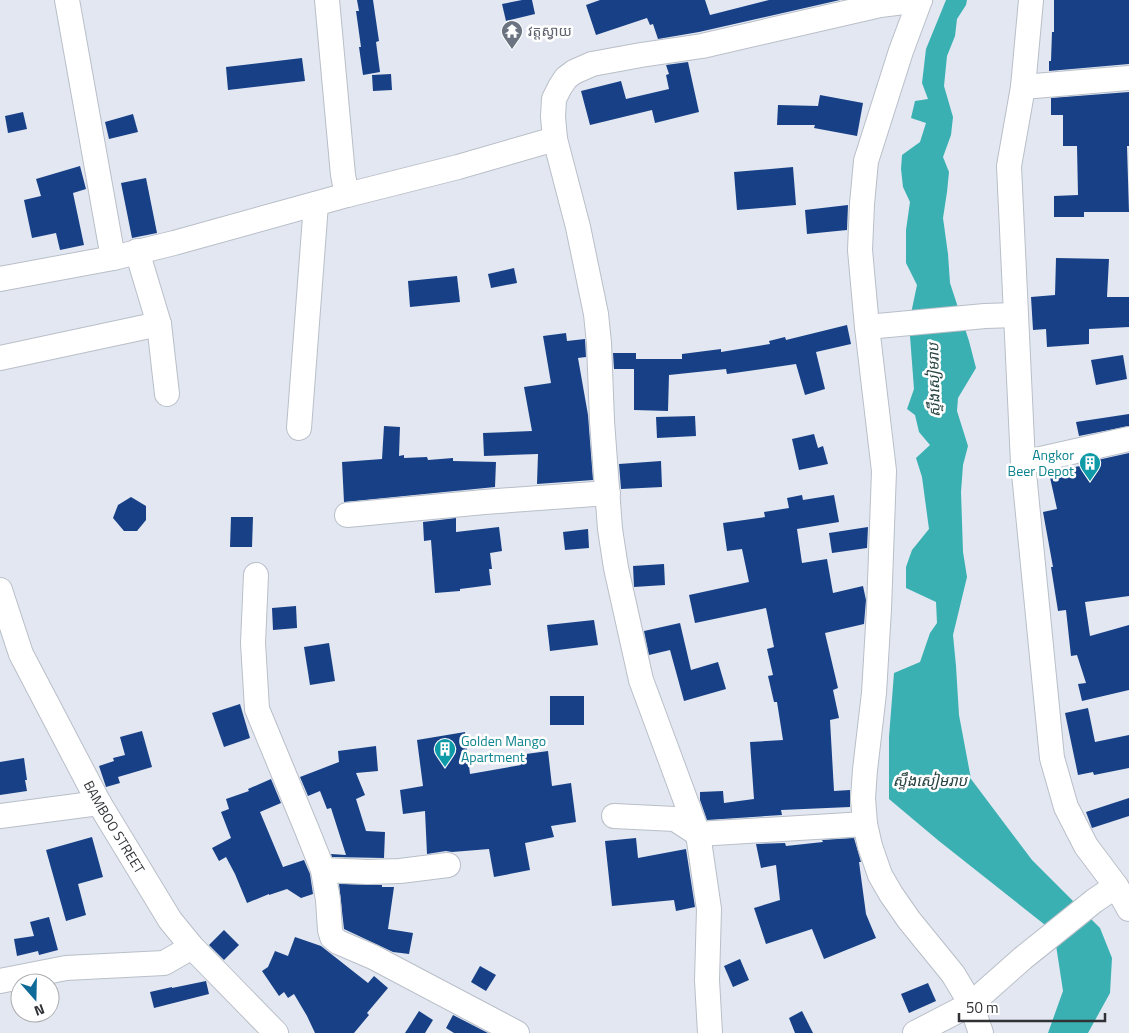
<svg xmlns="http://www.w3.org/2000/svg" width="1129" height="1033" viewBox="0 0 1129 1033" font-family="'Titillium Web','Noto Sans Khmer',sans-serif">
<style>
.water{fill:#3ab0b2}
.building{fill:#174087}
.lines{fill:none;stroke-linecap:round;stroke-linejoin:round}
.minor-casing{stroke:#b9bfc8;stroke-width:26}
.minor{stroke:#fff;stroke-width:24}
.labels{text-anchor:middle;stroke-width:5;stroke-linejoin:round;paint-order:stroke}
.worship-label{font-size:14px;fill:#5b616d;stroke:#fff;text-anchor:start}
.culture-label{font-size:14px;fill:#0d838f;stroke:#fff;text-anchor:end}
.street-label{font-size:14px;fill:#303236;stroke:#fff}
.water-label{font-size:15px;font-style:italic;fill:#294343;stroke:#fff}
</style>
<rect width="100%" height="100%" fill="#e2e7f1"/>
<path class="water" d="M946 0H967L966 5 957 19 955 36 947 56 944 86 953 117 951 135 943 157 949 172 947 192 943 218 948 254 950 283 969 341 976 368 958 398 957 411 968 446 963 465 961 492 963 552 967 577 953 635 956 666 959 715 971 779 1032 860 1100 928 1112 958 1110 993 1088 1033H1048L1063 991 1054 932 939 841 889 799V737L894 673 920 662 930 633 937 623 936 602 906 588V567L912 550 929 529 922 477 916 458 930 445 919 432 915 415 907 409 914 389 909 323 917 285 906 263V230L910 202 903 187 901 169 902 155 920 142 926 123 911 118 915 101 928 99 922 83 926 49Z"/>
<g class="building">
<path d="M357 0H373L379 41 376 42 380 72 363 75 359 47H361L356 11H359Z"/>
<path d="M522 0H532L535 14 506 21 502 4Z"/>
<path d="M600 0H705L710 15 769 0H840L699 32 658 39 653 24 650 25 647 18 596 35 586 5Z"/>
<path d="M1054 0H1129V64L1049 71V61H1051L1052 32H1054Z"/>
<path d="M302 58 305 81 228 90 226 67Z"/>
<path d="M688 62 699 112 655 123 652 110 590 125 581 91 621 81 626 99 669 89 666 75 669 74 666 65Z"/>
<path d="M391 74 392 90 373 91 372 75Z"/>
<path d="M1129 92V146H1127L1129 212H1084V217H1054V196L1078 195 1077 146H1063V115H1051V98Z"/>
<path d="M820 95 863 103 857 136 814 128 815 125H777L778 105 818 106Z"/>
<path d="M23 112 27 129 8 133 5 116Z"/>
<path d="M133 114 138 132 109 139 105 122Z"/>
<path d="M80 166 86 189 73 193 84 245 60 250 56 233 32 238 24 200 41 196 36 179Z"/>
<path d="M793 167 796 205 737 210 734 172Z"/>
<path d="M146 178 157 233 132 238 121 183Z"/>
<path d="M848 205 847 230 807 234 805 210Z"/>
<path d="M1056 258 1109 259 1107 297H1129V327L1089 329V344L1047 347 1046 329 1033 330 1031 297 1055 295Z"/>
<path d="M514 268 517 283 491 288 488 274Z"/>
<path d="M457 276 460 302 410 307 408 281Z"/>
<path d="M847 325 851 344 816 352 825 389 805 395 796 364 727 374 726 369 669 375 668 411 634 410V369H614L613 353H636V359H682V354L721 349V352L770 344 769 341 785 337 786 340Z"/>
<path d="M566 333 567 341 585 339 586 357 578 358 588 415 593 480 537 484 538 454 484 456 483 433 532 431 524 387 551 383 543 336Z"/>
<path d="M1123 355 1127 379 1096 385 1091 360Z"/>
<path d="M1129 414V426L1079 436 1076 422Z"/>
<path d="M695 416 696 436 657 438 656 417Z"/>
<path d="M384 426 400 427 399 456 404 455V458L427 457 428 460 453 458V461L496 462 495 487 344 502 342 462 382 459Z"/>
<path d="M814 434 818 448 823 446 828 464 799 470 792 439Z"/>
<path d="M1129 453V596L1085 602 1090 636 1129 625V690L1082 701 1078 684 1086 683 1077 655 1071 656 1066 610 1058 611 1051 567H1053L1043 512 1057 509 1049 473 1084 465V463Z"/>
<path d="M661 461 662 487 621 489 619 464Z"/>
<path d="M802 495 803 500 834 495 839 522 797 529 802 563 827 559 833 593 863 586 866 600 864 624 825 633 838 688 833 690 839 718 830 720 834 791 850 790V807L781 810 782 815 707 820 700 800V792L723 791 724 803 754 799 750 742 783 740 777 702H774L768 676 773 675 767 649 774 647 766 608 695 623 689 595 749 582 742 549 727 551 723 523 765 517 764 512 789 508 787 498Z"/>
<path d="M131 497 146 506V520L137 531H124L113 518 118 505Z"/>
<path d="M231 517H253L252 547H230Z"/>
<path d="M456 518V532L499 527 502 551 490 553 492 569H489L491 585 460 589V591L435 593 431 540 424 541 423 522Z"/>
<path d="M868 527 867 548 832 553 829 533Z"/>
<path d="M588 529 589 548 565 550 563 532Z"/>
<path d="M664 564 665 585 634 587 633 566Z"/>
<path d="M296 606 297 628 273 630 272 608Z"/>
<path d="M594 620 598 645 550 651 547 625Z"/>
<path d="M680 623 691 670 718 662 726 689 684 701 670 650 649 655 644 631Z"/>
<path d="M329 643 335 681 310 685 304 647Z"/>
<rect x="550" y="696" width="34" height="29"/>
<path d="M240 704 250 738 224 747 212 713Z"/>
<path d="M1088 708 1095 742 1129 735V768L1094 775 1093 772 1078 775 1065 713Z"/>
<path d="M142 731 152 767 118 777 120 783 106 787 99 766 114 761 113 758 125 755 120 737Z"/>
<path d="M465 732 470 774 521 765 519 755 548 751 552 786 571 783 576 822 551 826 554 837 525 843 530 870 494 877 489 849 452 852 446 851 427 854 425 811 403 814 400 790 423 786 417 740Z"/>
<path d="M376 746 378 771 356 773 365 795 356 799 366 831 385 832 384 858 332 857 331 854 346 855 331 808 327 809 320 791 308 796 300 777 339 762 338 751Z"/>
<path d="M24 758 27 780H25L27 791 0 795V762Z"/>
<path d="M271 779 281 803 260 812 283 867 304 860 310 874 313 894 301 898 287 889 269 895V894L247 903 235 874 226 857 219 861 212 848 231 838 221 812 229 809 226 799 249 791 248 789Z"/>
<path d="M1129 798V816L1092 828 1086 812Z"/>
<path d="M92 837 103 877 78 884 86 915 66 921 46 850Z"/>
<path d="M636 838 638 858 686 849 695 907 676 911 674 900 612 906 605 841Z"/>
<path d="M854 838 861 862H859L866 914 876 938 824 959 812 929 766 944 754 908 780 900 776 865 761 868 756 844 785 843 786 846 823 842 822 840Z"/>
<path d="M339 884 382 885V887H394L388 929 413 933 409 954 393 952 344 929Z"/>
<path d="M49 917 58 950 39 955 38 951 17 956 14 939 34 936 30 922Z"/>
<path d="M224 930 239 945 224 960 209 945Z"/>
<path d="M295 937 321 946 368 983 374 976 388 988 367 1013 369 1015 354 1033H315L307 1016 294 994 288 998 284 992 279 996 262 971 268 967 275 951 288 956Z"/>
<path d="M740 959 749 980 733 987 724 966Z"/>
<path d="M480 966 496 975 486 991 471 982Z"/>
<path d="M206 981 209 994 154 1008 150 992 172 987V988Z"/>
<path d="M928 983 936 1001 909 1013 901 994Z"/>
<path d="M419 1011 433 1020 425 1033H405Z"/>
<path d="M802 1011 813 1033H795L789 1018Z"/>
<path d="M453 1015 488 1033H454L446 1028Z"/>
</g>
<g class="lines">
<g class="minor-casing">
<g id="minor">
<path d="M67 0 113 258"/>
<path d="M327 0 343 175 347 195"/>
<path d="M920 0 901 51 866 161 862 204 860 250 867 327 884 471 879 609 874 693 865 770 863 798 865 824 870 846 880 875 891 894 909 920 953 974 971 1004 981 1033"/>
<path d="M1031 0 1023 87 1009 166 1023 463 1052 758 1066 807 1086 846 1116 886 1129 909"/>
<path d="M1023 87 1129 78"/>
<path d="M137 251 159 324 167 394"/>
<path d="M0 279 113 258 174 243 347 195 458 167 555 139"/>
<path d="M867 327 985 316 1016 315"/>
<path d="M0 358 159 324"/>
<path d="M299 428 316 204"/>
<path d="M1023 463 1129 439"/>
<path d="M347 515 484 502 608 493"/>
<path d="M256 575 253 643 257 709 307 830 323 870 328 900 330 930 332 937 338 942 373 957 517 1033"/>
<path id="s1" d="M0 590 21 654 99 803 170 920 192 947 276 1033"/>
<path d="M0 816 99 803"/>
<path d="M614 816 675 819 698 834 865 824"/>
<path d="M323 870 368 872 400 871 448 865"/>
<path d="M0 981 66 968 164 963 192 947"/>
<path d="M710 1033 707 980 709 909 698 834 641 680 616 568 610 529 602 421 599 343 596 314 578 227 555 139 553 117 554 99 560 87 566 78 574 72 592 64 641 55 702 46 880 5 920 0"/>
<path d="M915 1033 971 1004 1023 958 1094 901 1116 886"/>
</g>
</g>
<use href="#minor" class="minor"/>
</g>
<defs>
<g id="temple-pin" transform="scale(1.125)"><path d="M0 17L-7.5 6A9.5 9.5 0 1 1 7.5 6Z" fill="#6b7280" stroke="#fff"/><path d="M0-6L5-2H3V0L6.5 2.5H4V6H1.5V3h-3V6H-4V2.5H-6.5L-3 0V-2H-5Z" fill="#fff"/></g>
<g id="building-pin" transform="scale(1.125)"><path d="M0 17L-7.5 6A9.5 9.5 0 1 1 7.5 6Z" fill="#0f9aa8" stroke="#fff"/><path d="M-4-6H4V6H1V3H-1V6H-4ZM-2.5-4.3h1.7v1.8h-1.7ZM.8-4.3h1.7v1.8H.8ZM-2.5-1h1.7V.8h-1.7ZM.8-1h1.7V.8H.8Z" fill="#fff"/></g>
</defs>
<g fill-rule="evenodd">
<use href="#temple-pin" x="512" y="31"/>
<use href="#building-pin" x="1090" y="463"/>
<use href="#building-pin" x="445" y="749"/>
</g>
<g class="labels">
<g class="worship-label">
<text x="528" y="36">វត្តស្វាយ</text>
</g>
<g class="culture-label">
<text x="1074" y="460">Angkor<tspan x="1074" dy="16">Beer Depot</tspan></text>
<text x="461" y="746" text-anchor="start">Golden Mango<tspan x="461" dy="16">Apartment</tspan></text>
</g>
<g class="street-label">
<text dy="5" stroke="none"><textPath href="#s1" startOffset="264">BAMBOO STREET</textPath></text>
</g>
<g class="water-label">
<text transform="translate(934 380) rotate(-91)" y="5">ស្ទឹងសៀមរាប</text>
<text x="930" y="786">ស្ទឹងសៀមរាប</text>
</g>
</g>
<g transform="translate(35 998) rotate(160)"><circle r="24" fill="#ffffff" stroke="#acadaf"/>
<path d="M0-4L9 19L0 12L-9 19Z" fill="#106a99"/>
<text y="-8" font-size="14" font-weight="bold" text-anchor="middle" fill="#303236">N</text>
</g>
<path d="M959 1013v8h146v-8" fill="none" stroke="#303236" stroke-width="2.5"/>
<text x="966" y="1013" font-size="15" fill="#303236" stroke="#ffffff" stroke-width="4" paint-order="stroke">50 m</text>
</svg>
